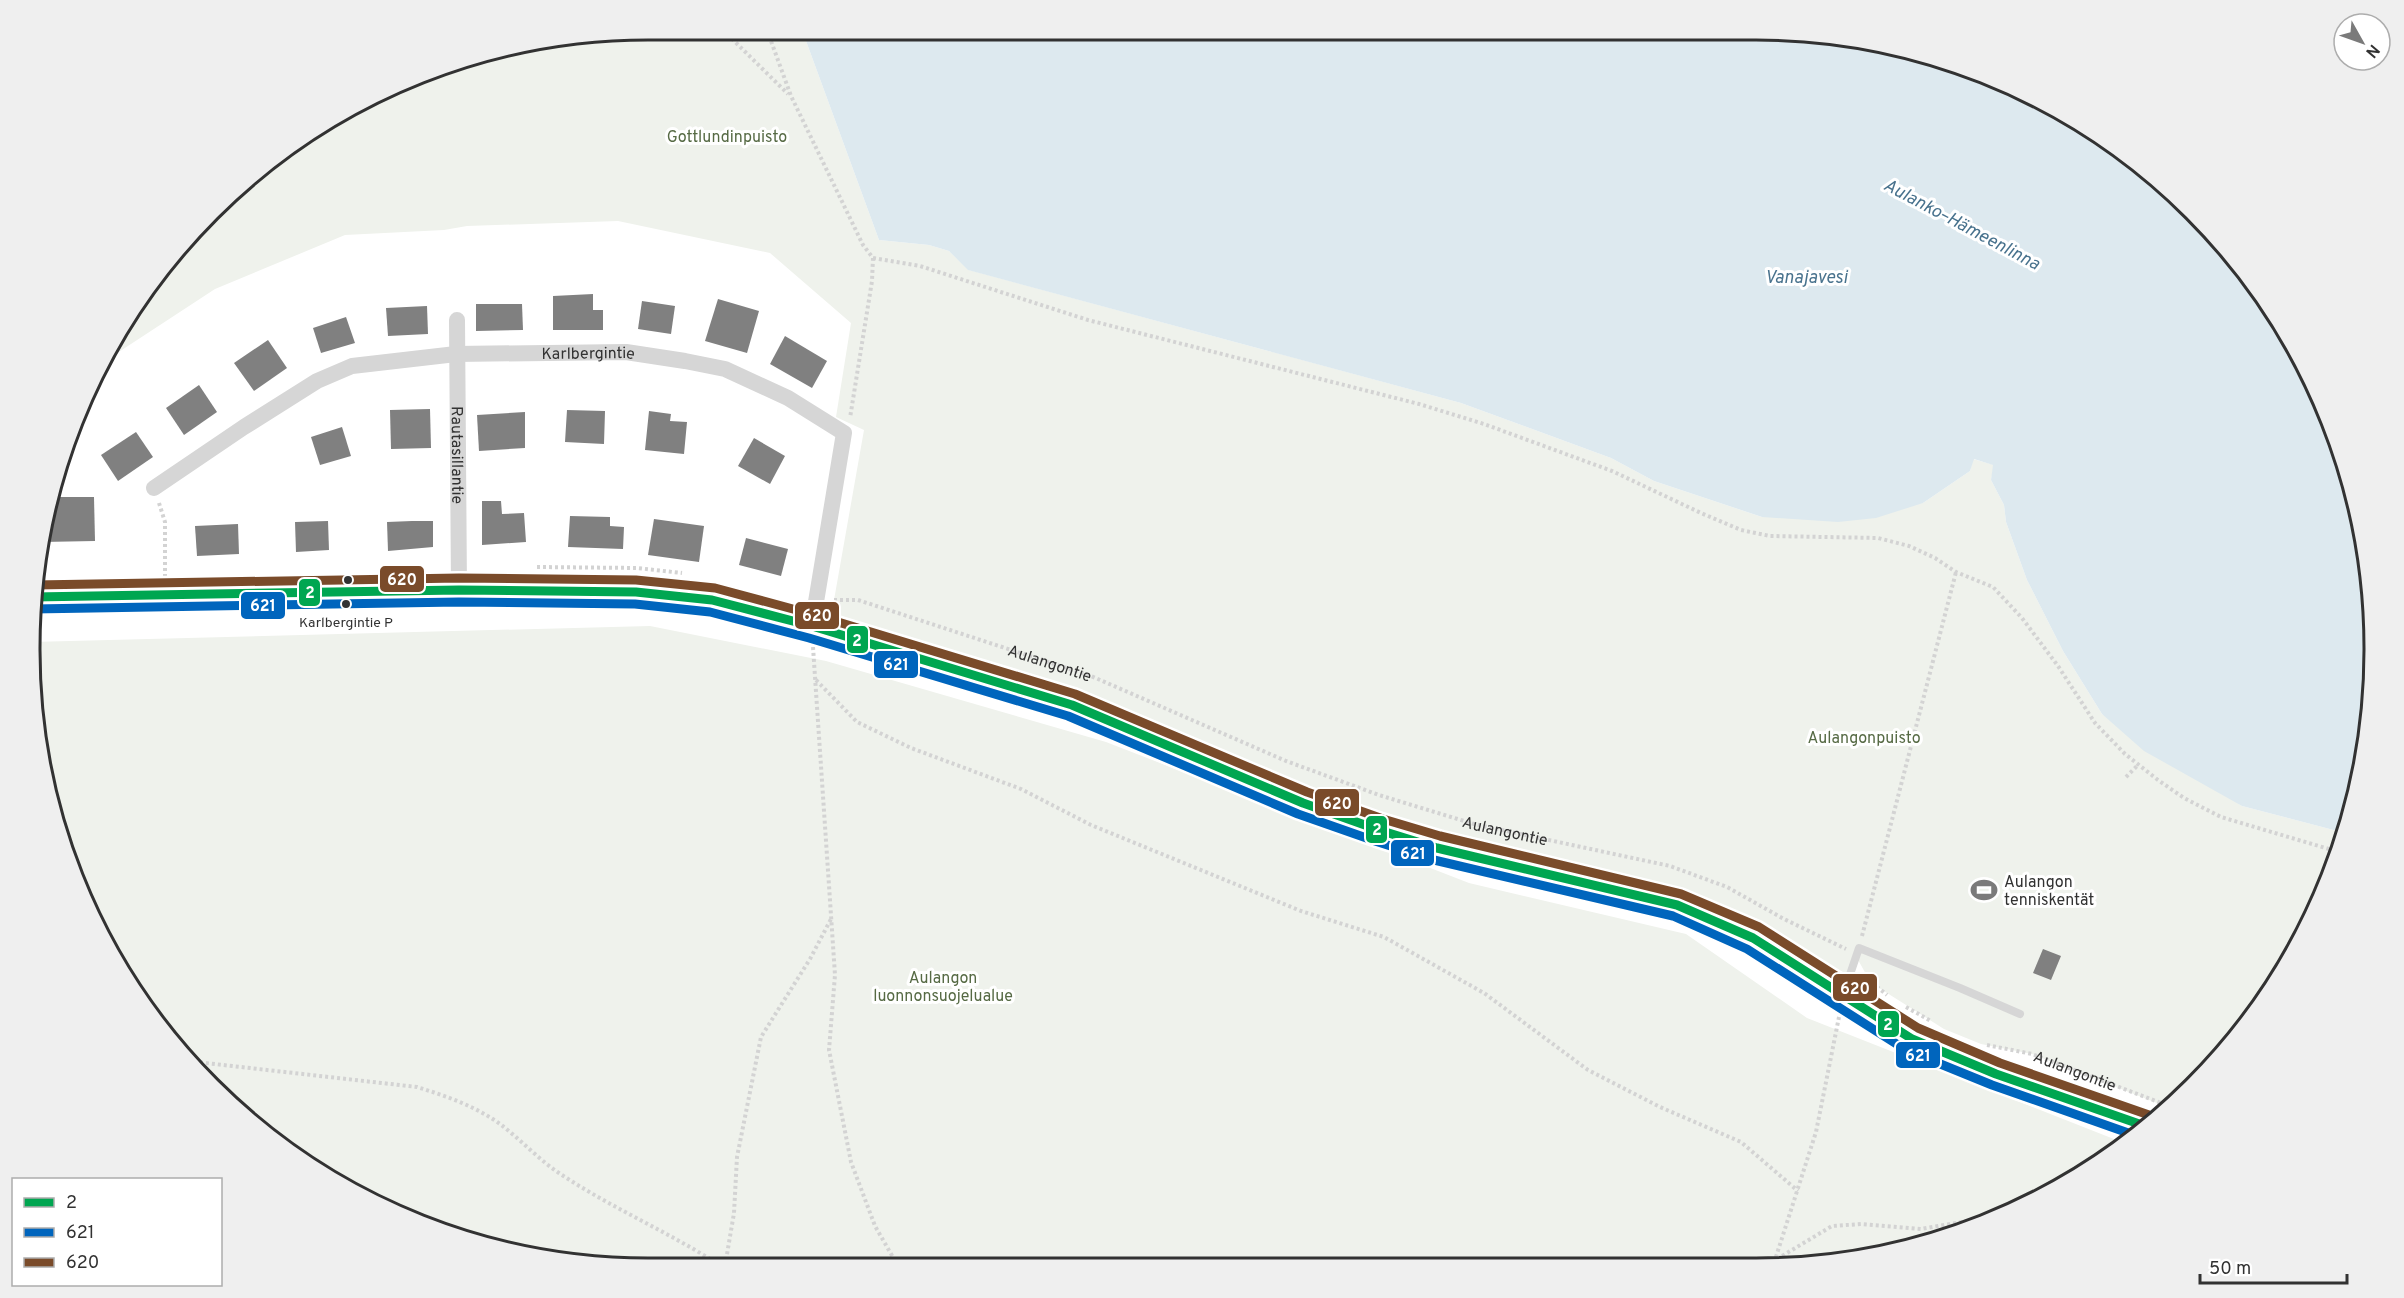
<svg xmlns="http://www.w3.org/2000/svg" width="2404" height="1298" viewBox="0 0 2404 1298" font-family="Overpass,sans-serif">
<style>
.green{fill:#eff2ec}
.water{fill:#dde9ef}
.building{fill:#808080}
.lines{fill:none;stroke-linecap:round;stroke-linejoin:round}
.path{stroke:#d3d3d3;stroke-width:4;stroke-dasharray:3 3;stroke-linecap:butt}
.lane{stroke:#d6d6d6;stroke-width:8}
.street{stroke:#d6d6d6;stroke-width:16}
.secondary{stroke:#cfcfcf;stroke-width:24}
.bus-1-casing{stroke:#fff;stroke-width:14}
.bus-2-casing{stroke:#fff;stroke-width:14}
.bus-3-casing{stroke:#fff;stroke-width:14}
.bus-1{stroke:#00a651;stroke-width:9}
.bus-2{stroke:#0065bd;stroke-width:9}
.bus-3{stroke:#7a4b2a;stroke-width:9}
.bus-dot{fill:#323232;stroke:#fff;stroke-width:2}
.labels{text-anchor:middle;stroke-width:6;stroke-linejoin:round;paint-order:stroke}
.bus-label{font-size:14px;fill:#323232;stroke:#fff}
.park-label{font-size:16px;fill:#566a44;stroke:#fff}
.street-label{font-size:16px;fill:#323232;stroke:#fff}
.poi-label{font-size:16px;fill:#323232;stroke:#fff;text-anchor:start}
.water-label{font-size:18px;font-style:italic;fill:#48728d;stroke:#fff}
.rim{fill:none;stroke:#323232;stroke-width:3}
.line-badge{stroke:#fff;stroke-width:2}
.badge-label{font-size:16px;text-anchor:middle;font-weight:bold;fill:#fff}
</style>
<rect width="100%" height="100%" fill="#fff"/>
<g class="green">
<path d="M649 30H802L879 240 929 245 949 251 969 270 1461 403 1611 458 1654 481 1762 517 1923 503 1970 471 1973 459 1994 465 1991 480 2004 505 2006 522 2027 580 2063 651 2102 714 2242 806 2345 833 2341 848 2291 958 2193 1086 2167 1107 2032 1054 1981 1044 1944 1029 1876 986 1867 976 1857 958 1848 980 1757 924 1676 891 1400 825 1226 758 1080 692 833 620 834 600 864 430 836 417 851 323 770 253 618 221 467 226 444 230 345 235 215 289 105 361 134 305 184 241 272 158 340 113 450 63 529 42Z"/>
<path d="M650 626 826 661 1106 742 1469 883 1686 934 1807 1018 2124 1143 2099 1164 1954 1235 1835 1263 609 1267 488 1247 340 1185 272 1140 184 1057 134 993 77 886 51 809 31 690V642Z"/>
</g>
<path class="water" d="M802 30 1795 31 1916 51 2064 113 2163 183 2246 272 2310 375 2353 488 2373 608 2369 729 2345 833 2242 806 2144 751 2102 714 2063 651 2027 580 2006 522 2004 505 1991 480 1993 465 1974 459 1970 471 1923 503 1876 518 1838 522 1762 517 1654 481 1611 458 1461 403 968 270 949 251 929 245 879 240Z"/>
<g class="building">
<path d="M593 294V310H603V330H553V296Z"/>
<path d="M718 299 759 311 747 353 705 341Z"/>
<path d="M642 301 675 306 671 334 638 329Z"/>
<path d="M476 304H522L523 330 476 331Z"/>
<path d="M427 306 428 334 388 336 386 308Z"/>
<path d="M346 317 355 343 321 353 313 328Z"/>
<path d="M785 336 827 361 812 388 770 364Z"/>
<path d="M268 340 287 368 254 391 234 363Z"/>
<path d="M199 385 217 412 184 435 166 408Z"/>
<path d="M430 409 431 448 391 449 390 410Z"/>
<path d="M567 410 605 411 604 444 565 442Z"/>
<path d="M649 411 671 414 670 421 687 422 684 454 645 450Z"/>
<path d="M525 412V448L479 451 477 415Z"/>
<path d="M342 427 351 456 320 465 311 437Z"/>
<path d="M136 432 153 457 118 481 101 455Z"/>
<path d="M754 438 785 456 770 484 738 466Z"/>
<path d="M50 497H94L95 541 42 542Z"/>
<path d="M482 501H501L502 514 524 513 526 542 482 545Z"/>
<path d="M570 516 610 517V526L624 527 623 549 568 547Z"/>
<path d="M654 519 704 526 699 562 648 555Z"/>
<path d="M328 521 329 550 296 552 295 522Z"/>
<path d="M412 521H433V547L388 551 387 522Z"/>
<path d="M238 524 239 554 197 556 195 526Z"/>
<path d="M746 538 788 549 781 576 739 565Z"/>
<path d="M2043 949 2061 956 2051 980 2033 973Z"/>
</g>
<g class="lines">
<g class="path">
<path d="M723 30 788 94"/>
<path d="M767 30 791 96 863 245 873 258 872 281 850 418"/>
<path d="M873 258 920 266 1088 320 1419 404 1484 424 1612 471 1701 513 1741 530 1770 536 1878 538 1909 546 1935 558 1956 572 1993 587 2022 618 2058 666 2095 723 2125 754 2158 780 2184 798 2221 817 2339 852"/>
<path d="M159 503 165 522V576"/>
<path d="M537 567 637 568 682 573"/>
<path id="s1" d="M834 600H858L1091 676 1286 761 1379 795 1474 824 1670 866 1727 887 1784 919 1846 949"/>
<path d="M813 647 835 975 829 1050 851 1162 875 1226 898 1266"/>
<path d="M816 680 857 722 911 748 1021 789 1091 825 1301 911 1384 937 1484 993 1588 1070 1660 1107 1741 1142 1798 1191"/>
<path d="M2126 777 2138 765"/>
<path d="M1862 936 1956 572"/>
<path d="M1865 973 1876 986 1887 995"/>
<path d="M1906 1007 1931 1021"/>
<path id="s2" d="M1987 1045 2032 1054 2169 1106"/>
<path d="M188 1061 417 1087C446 1096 475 1106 500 1124 520 1139 538 1159 559 1173 611 1208 669 1232 721 1266"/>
<path d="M1777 1259 1832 1226 1862 1224 1921 1229 1990 1217"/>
<path d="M1774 1263 1816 1132 1839 1017"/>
<path d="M725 1266 734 1213 737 1157 761 1037 810 959 831 919"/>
</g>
<path class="lane" d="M1844 992 1859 948 1960 988 2020 1014"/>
<g class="street">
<path id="s3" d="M457 320 459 590"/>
<path id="s4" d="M154 488 244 427 317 381 352 366 456 354 626 352 685 361 725 369 788 398 844 433 812 626"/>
</g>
<path class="secondary" d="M33 597 459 590 636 592 712 600 812 626 1072 705 1303 803 1379 830 1437 848 1677 905 1753 938 1912 1039 1996 1074 2145 1126"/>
<g class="bus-1-casing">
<path id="bus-1" d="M33 597 459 590 636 592 712 600 812 626 1072 705 1303 803 1379 830 1437 848 1677 905 1753 938 1912 1039 1996 1074 2145 1126"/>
</g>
<g class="bus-2-casing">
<path id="bus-2" d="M33 609 459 602 635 604 710 612 809 638 1068 716 1298 814 1375 841 1434 860 1673 916 1747 949 1906 1050 1992 1085 2134 1135"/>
</g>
<g class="bus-3-casing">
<path id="bus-3" d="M35 585 459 578 636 580 715 588 815 615 1075 694 1307 792 1383 819 1440 836 1681 894 1759 927 1918 1028 2000 1063 2149 1115"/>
</g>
<use href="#bus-1" class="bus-1"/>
<use href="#bus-2" class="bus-2"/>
<use href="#bus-3" class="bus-3"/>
</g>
<defs>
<g id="stadium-bare" transform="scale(2.07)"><path d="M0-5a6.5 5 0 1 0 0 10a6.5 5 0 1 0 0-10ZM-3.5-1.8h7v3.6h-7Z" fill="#7a7a7a" stroke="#fff" stroke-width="2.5" paint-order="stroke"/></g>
</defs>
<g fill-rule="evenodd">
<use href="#stadium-bare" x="1984" y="890"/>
</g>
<g class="bus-dot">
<circle cx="348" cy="580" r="5"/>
<circle cx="346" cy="604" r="5"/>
</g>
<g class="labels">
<g class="bus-label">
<text x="346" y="627">Karlbergintie P</text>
</g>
<g class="park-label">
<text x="727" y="142">Gottlundinpuisto</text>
<text x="1864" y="743">Aulangonpuisto</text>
<text x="943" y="983">Aulangon<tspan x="943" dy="18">luonnonsuojelualue</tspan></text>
</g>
<g class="street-label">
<text dy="6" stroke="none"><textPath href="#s4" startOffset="470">Karlbergintie</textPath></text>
<text dy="6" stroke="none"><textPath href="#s3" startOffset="135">Rautasillantie</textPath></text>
<text dy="6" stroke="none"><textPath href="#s1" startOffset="226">Aulangontie</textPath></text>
<text dy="6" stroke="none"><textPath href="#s1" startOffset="712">Aulangontie</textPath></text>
<text dy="6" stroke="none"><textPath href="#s2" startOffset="92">Aulangontie</textPath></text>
</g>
<g class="poi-label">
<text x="2004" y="887">Aulangon<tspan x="2004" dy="18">tenniskentät</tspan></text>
</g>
<g class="water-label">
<text transform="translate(1962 224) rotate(28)" y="6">Aulanko–Hämeenlinna</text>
<text x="1806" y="283">Vanajavesi</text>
</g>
</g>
<path d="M0 0H2404V1298H0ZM648 40H1756A608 608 0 0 1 2364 648V650A608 608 0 0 1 1756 1258H648A608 608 0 0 1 40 650V648A608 608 0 0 1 648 40Z" fill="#efefef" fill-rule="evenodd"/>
<path class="rim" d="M648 40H1756A608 608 0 0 1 2364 648V650A608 608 0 0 1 1756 1258H648A608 608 0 0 1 40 650V648A608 608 0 0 1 648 40Z"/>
<g class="line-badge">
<rect x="379" y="565" width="46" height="28" rx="6" fill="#7a4b2a"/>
<rect x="298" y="578" width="23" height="29" rx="6" fill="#00a651"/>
<rect x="240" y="591" width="46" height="29" rx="6" fill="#0065bd"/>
<rect x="794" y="601" width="46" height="29" rx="6" fill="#7a4b2a"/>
<rect x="846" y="625" width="23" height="29" rx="6" fill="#00a651"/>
<rect x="873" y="650" width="46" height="29" rx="6" fill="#0065bd"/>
<rect x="1314" y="788" width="46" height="29" rx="6" fill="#7a4b2a"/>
<rect x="1365" y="815" width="23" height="29" rx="6" fill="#00a651"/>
<rect x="1390" y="839" width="45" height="28" rx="6" fill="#0065bd"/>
<rect x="1832" y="973" width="46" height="29" rx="6" fill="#7a4b2a"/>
<rect x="1877" y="1010" width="23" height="28" rx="6" fill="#00a651"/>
<rect x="1895" y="1041" width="46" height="28" rx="6" fill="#0065bd"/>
</g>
<g class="badge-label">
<text x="402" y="585">620</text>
<text x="310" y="598">2</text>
<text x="263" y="611">621</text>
<text x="817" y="621">620</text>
<text x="857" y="646">2</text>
<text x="896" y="670">621</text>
<text x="1337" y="809">620</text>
<text x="1377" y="835">2</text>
<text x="1413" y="859">621</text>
<text x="1855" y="994">620</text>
<text x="1888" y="1030">2</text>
<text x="1918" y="1061">621</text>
</g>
<rect x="12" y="1178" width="210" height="108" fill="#ffffff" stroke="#adadad" stroke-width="1.5"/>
<rect x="24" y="1198" width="30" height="9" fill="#00a651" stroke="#adadad" stroke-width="1.5"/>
<text x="66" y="1208" font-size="18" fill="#323232">2</text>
<rect x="24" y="1228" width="30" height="9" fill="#0065bd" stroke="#adadad" stroke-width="1.5"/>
<text x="66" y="1238" font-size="18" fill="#323232">621</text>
<rect x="24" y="1258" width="30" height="9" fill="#7a4b2a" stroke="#adadad" stroke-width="1.5"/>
<text x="66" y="1268" font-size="18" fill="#323232">620</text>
<g transform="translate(2362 42) rotate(130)"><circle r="28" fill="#ffffff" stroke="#adadad" stroke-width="1.5"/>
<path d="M0-4.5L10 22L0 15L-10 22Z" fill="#7a7a7a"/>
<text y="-9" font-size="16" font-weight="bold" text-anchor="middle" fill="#323232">N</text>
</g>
<path d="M2200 1274v9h147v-9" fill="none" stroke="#323232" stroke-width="3"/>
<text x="2209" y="1274" font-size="18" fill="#323232" stroke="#ffffff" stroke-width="4.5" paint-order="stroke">50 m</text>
</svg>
